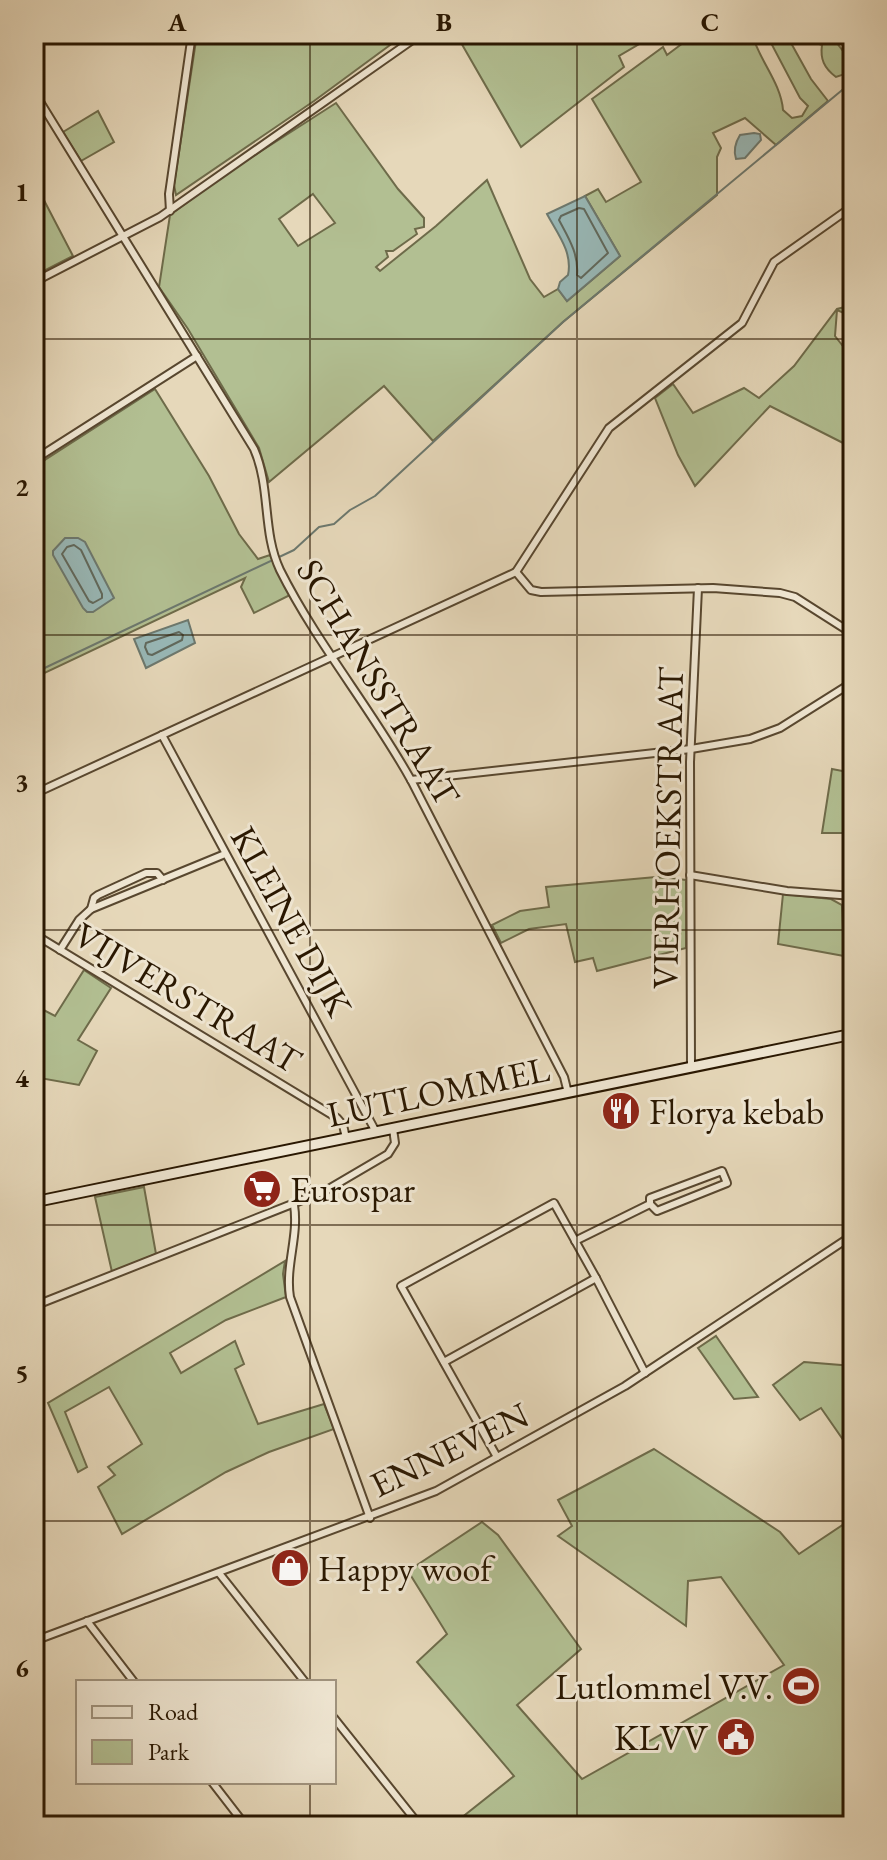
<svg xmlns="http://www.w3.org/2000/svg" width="887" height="1860" viewBox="0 0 887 1860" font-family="'EB Garamond',serif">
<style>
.green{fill:#b2bf92;stroke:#6e6b4a;stroke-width:2;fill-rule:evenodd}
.water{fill:#98b8b7;stroke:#6c786e;stroke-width:2}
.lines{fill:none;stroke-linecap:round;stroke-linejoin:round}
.shore{stroke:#60685c;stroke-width:2}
.stream{stroke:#6c786e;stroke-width:2}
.street-casing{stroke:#58472f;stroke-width:10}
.secondary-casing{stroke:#291701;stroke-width:13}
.street{stroke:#efe6d2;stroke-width:6}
.secondary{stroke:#efe6d2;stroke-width:9}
.grid{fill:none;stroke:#291701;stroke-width:2;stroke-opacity:0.55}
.labels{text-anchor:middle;stroke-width:6;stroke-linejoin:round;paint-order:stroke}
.street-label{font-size:36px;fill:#291701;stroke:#efe6d2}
.poi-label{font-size:36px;fill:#291701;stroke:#efe6d2;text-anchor:start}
.neatline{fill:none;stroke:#291701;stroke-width:3}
.grid-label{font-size:26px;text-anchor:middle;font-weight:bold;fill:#291701}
</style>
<rect width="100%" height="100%" fill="#e6d8ba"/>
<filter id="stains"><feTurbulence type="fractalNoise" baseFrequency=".0025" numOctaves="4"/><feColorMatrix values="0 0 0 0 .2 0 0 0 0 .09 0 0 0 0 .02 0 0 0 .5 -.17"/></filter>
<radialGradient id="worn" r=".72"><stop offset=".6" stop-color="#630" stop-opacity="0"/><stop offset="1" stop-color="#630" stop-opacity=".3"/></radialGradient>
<g class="green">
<path d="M197 34H405L314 101 176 195 174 185Z"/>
<path d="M456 34H662L656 38 648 39 619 56 624 67 521 147Z"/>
<path d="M695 34H752C759 60 781 83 783 110L792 118 802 116 808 106 800 98 771 43 770 34H786L811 79 828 101 776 145 745 118 713 133 721 148 717 157V195L563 322 433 441 384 386 269 482 259 448 188 329 159 287 170 215 227 173 336 103 398 189 424 218V227L415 229 417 234 393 251H386L388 257 376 267 380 271 436 226 487 180 530 279 544 297 558 289 567 301 620 256 585 196 598 189 606 202 641 182 592 99 663 47 667 55ZM313 194 335 223 298 246 279 219Z"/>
<path d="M804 34H830L852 63 848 73 836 77C824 68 820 59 822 45L808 40Z"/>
<path d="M98 111 114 142 81 161 63 132Z"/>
<path d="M34 181 73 256 34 276Z"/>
<path d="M853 305V317L837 310 835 336 853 359V448L770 406 695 486 678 455 655 398 673 384 693 413 744 388 759 398 794 366 837 309Z"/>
<path d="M155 389 209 476 239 534 258 559 270 555 290 595 254 613 241 587 245 578 34 678V467Z"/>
<path d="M832 769 853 773V833H822Z"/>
<path d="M656 877 686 880V948L597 971 593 958 575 962 566 924 529 929 501 943 492 925 520 911 549 907 546 887Z"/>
<path d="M783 894 831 899 842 905 844 956 778 944Z"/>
<path d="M84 970 111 988 78 1040 97 1051 79 1085 34 1077V1005L55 1016Z"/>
<path d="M144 1187 156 1254 112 1272 95 1197Z"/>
<path d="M285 1261 283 1274 286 1297 226 1320 170 1353 181 1373 235 1341 244 1364 235 1369 258 1424 324 1404 334 1429 269 1452 226 1472 122 1534 98 1487 115 1475 108 1467 142 1444 109 1387 65 1412 87 1467 78 1472 48 1403Z"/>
<path d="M716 1336 758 1397 734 1399 698 1348Z"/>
<path d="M804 1362 853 1366V1454L821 1408 800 1420 773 1385Z"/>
<path d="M654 1449 780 1532 799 1554 853 1518V1826H451L514 1776 417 1662 447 1634 408 1571 482 1522 498 1535 581 1649 517 1705 582 1779 784 1665 721 1577 688 1581 686 1626 558 1536 572 1526 558 1500Z"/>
</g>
<g class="water">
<path d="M754 133 760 134 761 140 745 158 736 159C733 150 735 143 740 135Z"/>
<path d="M585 196 620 256 567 301 558 289 560 282 568 275C573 252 557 233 547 214Z"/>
<path d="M65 538H78L85 542 114 598 93 612H87L83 608 53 555V551Z"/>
<path d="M188 620 195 643 146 668 134 639Z"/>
</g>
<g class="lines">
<g class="shore">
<path d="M579 208 584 209 608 253 581 278 577 275C579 254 568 237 559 220L561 216Z"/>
<path d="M74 545 81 550 102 594V598L93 603 89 601 62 554 67 547Z"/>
<path d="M179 632 183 635 182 640 152 655 148 654 145 647 146 643Z"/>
</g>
<path class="stream" d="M34 673 294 550 319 527 334 524 350 510 375 496 563 322 853 81"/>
<g class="street-casing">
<g id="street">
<path d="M34 92 254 449C271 488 262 532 280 570 317 644 371 708 411 780L564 1077 568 1093"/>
<path d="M170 211 169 194 192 34"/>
<path d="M34 282 160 217 421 34"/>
<path d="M34 460 197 356"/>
<path d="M516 572 609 428 742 323 774 262 853 206"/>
<path d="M516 572 531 590 541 592 713 588 780 593 795 597 853 634"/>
<path d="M162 735 376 1132"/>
<path d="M411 780 691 749 750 739 780 728 853 682"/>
<path d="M34 794 516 572"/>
<path d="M690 875 787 891 853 896"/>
<path d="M91 909 94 898 98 895 146 873H157L163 880"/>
<path d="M34 934 337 1118 343 1125 346 1138"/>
<path d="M60 950 79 920 91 909 225 854"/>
<path d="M691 1068 690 762 698 588"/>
<path d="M294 1205C299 1236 285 1266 290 1297L370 1518"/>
<path d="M575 1241 650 1204 657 1211 727 1183 722 1171 650 1198V1204"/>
<path d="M34 1306 325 1191 388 1154 395 1143 393 1129"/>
<path d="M444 1362 596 1278"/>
<path d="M497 1457 401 1286 554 1203 596 1278 645 1373"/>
<path d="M219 1573 305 1682"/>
<path d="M87 1621 134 1682"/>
<path d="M34 1641 436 1491 625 1386 853 1235"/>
<path d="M334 1718 420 1826"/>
<path d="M212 1782 246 1826"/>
</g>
</g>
<g class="secondary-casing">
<path id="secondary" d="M34 1202 853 1034"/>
</g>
<use href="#street" class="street"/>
<use href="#secondary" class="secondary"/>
</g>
<path class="grid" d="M310 34V1682M577 34V1826M34 339H853M34 635H853M34 930H853M34 1225H853M34 1521H853M310 1782V1826"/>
<defs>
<g id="restaurant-disc" transform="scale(2)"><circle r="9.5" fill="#8f2418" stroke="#efe6d2"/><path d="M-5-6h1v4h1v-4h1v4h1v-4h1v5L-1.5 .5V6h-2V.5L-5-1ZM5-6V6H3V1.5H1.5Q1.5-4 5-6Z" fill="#fff"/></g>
<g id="supermarket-disc" transform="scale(2)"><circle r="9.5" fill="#8f2418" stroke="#efe6d2"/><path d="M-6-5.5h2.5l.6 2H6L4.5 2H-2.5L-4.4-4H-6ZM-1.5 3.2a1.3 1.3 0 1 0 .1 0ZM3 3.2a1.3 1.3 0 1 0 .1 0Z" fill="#fff"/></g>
<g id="shop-disc" transform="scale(2)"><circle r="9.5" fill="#8f2418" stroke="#efe6d2"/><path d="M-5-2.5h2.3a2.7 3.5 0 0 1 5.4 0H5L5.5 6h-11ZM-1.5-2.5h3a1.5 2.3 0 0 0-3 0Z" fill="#fff"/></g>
<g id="stadium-disc" transform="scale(2)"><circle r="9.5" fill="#8f2418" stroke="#efe6d2"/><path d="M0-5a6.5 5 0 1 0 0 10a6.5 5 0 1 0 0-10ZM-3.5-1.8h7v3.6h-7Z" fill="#fff"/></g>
<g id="civic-disc" transform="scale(2)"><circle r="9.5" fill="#8f2418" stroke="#efe6d2"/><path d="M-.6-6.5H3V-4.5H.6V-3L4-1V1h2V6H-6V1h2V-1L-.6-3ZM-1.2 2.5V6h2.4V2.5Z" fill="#fff"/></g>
</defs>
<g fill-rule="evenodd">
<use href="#restaurant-disc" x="621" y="1111"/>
<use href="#supermarket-disc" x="262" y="1189"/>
<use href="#shop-disc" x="290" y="1568"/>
<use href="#stadium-disc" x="801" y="1686"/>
<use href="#civic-disc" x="736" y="1737"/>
</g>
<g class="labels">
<g class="street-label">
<text transform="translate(379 682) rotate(59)" y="13">SCHANSSTRAAT</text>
<text transform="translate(667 828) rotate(-89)" y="13">VIERHOEKSTRAAT</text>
<text transform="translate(292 921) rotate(61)" y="13">KLEINE DIJK</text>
<text transform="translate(188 997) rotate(31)" y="13">VIJVERSTRAAT</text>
<text transform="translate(438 1091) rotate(-12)" y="13">LUTLOMMEL</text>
<text transform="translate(449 1449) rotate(-26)" y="13">ENNEVEN</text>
</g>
<g class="poi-label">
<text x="649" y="1124">Florya kebab</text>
<text x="290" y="1202">Eurospar</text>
<text x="318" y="1581">Happy woof</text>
<text x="773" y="1699" text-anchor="end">Lutlommel V.V.</text>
<text x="708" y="1750" text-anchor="end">KLVV</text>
</g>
</g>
<rect width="887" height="1860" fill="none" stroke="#e6d8ba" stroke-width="88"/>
<rect x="76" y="1680" width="260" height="104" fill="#efe6d2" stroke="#a0937e" stroke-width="2"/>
<rect x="92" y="1706" width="40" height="12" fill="#efe6d2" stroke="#a0937e" stroke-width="2"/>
<text x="148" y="1720" font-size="24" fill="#291701">Road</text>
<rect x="92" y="1740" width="40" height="24" fill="#b2bf92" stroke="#a0937e" stroke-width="2"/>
<text x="148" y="1760" font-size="24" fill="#291701">Park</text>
<rect x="44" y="44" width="799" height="1772" class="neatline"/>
<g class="grid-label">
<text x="177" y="31">A</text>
<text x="444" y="31">B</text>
<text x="710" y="31">C</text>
<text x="22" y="201">1</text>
<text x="22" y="496">2</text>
<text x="22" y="791">3</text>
<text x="22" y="1087">4</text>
<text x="22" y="1382">5</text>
<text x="22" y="1677">6</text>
</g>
<rect width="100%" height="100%" filter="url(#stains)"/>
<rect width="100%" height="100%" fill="url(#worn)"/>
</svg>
